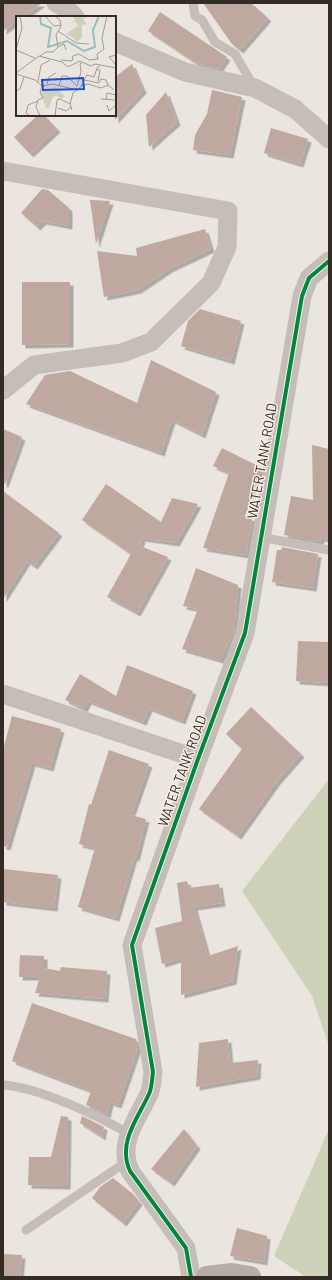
<svg xmlns="http://www.w3.org/2000/svg" width="332" height="1280" viewBox="0 0 332 1280" font-family="Barlow,sans-serif">
<style>
.green{fill:#ccd1b8}
.building{fill:#bfa8a0;filter:url(#shadow)}
.lines{fill:none;stroke-linecap:round;stroke-linejoin:round}
.service{stroke:#c4bdb8;stroke-width:9}
.minor{stroke:#c4bdb8;stroke-width:19}
.primary{stroke:#b3aca7;stroke-width:22}
.cycleway-casing{stroke:#f9efe5;stroke-width:6}
.cycleway{stroke:#00873e;stroke-width:4}
.labels{text-anchor:middle;stroke-width:3;stroke-linejoin:round;paint-order:stroke}
.street-label{font-size:14px;fill:#352b26;stroke:#f9efe5}
.inset-river{fill:none;stroke:#9abdbd;stroke-width:2}
.inset-road{fill:none;stroke:#a29b95;stroke-width:1}
.view{fill:#1d4ed8;fill-opacity:0.15;stroke:#1d4ed8;stroke-width:2}
.inset-edge{fill:none;stroke:#352b26;stroke-width:2}
</style>
<defs>
<filter id="shadow"><feDropShadow dx="3.5" dy="3.5" stdDeviation="0" flood-color="#0004"/></filter>
</defs>
<rect width="100%" height="100%" fill="#ebe5df"/>
<g class="green">
<path d="M329 779V1046L312 996 242 891Z"/>
<path d="M329 1129V1277H306L274 1256Z"/>
</g>
<g class="building">
<path d="M3 3H42L23 17H17V21L3 31Z"/>
<path d="M203 3H251L268 18 240 50 232 44Z"/>
<path d="M160 12 227 57 219 69 196 63 148 31Z"/>
<path d="M132 64 143 90 115 120V77Z"/>
<path d="M212 90 242 97 230 155 193 150 195 135 207 114Z"/>
<path d="M166 92 177 122 149 147 146 115Z"/>
<path d="M38 115H44L57 129 30 154 14 137Z"/>
<path d="M271 128 308 139 300 164 264 153Z"/>
<path d="M42 189 48 190 69 208V226L43 221 37 227 21 213Z"/>
<path d="M90 200 110 201 96 244Z"/>
<path d="M205 229 211 249 169 269 138 290 104 297 97 251 137 256 136 248Z"/>
<path d="M22 282H70V344L22 345Z"/>
<path d="M200 309 241 321 231 361 181 346 188 321Z"/>
<path d="M151 360 216 392 202 435 172 420 161 453 26 404 45 375 70 371 137 403Z"/>
<path d="M3 429 22 437 5 484H3Z"/>
<path d="M312 445 329 449V540L321 538 320 542 284 535 291 496 313 500Z"/>
<path d="M222 448 262 468 240 515 252 518 246 555 203 548 229 473 213 466Z"/>
<path d="M106 484 161 522 172 498 198 504 176 543 142 538 140 546 168 557 137 613 107 597 131 554 82 520Z"/>
<path d="M3 491 59 533 34 566 27 561 3 599Z"/>
<path d="M282 547 318 554 313 588 272 582 277 550H281Z"/>
<path d="M196 568 238 585 234 630 220 660 182 649 198 609 183 606Z"/>
<path d="M298 641 329 642V683L296 681Z"/>
<path d="M127 665 193 691 182 721 149 708 143 722 88 701 84 709 65 700 80 674 116 696Z"/>
<path d="M251 707 301 754 277 781 238 836 199 809 242 749 226 734Z"/>
<path d="M12 716 61 729 50 768 32 763 7 847 3 846V750Z"/>
<path d="M109 750 149 764 131 815 146 819 136 858 134 857 116 918 78 907 95 848 79 844 89 804 91 805Z"/>
<path d="M3 869 58 875 54 908 3 902Z"/>
<path d="M187 881 189 888 219 884 222 903 194 907 208 956 238 946 233 981 181 995V958L162 964 155 928 182 921 177 883Z"/>
<path d="M20 955 44 956V968L60 971 61 967 107 971 105 999 35 993 40 977H19Z"/>
<path d="M32 1003 136 1039 138 1047 118 1105 110 1102 107 1115 86 1105 91 1091 12 1061Z"/>
<path d="M228 1039 230 1063 258 1060 257 1076 196 1087 199 1043Z"/>
<path d="M61 1116 68 1117 67 1186 28 1185 29 1157H51Z"/>
<path d="M82 1116 104 1127 102 1137 80 1123Z"/>
<path d="M184 1129 197 1146 171 1183 151 1169Z"/>
<path d="M113 1178 133 1194 139 1202 123 1223 92 1198 100 1187Z"/>
<path d="M237 1228 267 1236 264 1262 230 1256Z"/>
<path d="M3 1254 22 1255 20 1277H3Z"/>
</g>
<g class="lines">
<g class="service">
<path d="M193 3 195 16 202 20 215 42 235 54 254 87"/>
<path d="M260 537 329 550"/>
<path d="M3 1085C38 1087 99 1116 129 1134"/>
<path d="M26 1230 126 1162"/>
</g>
<g class="minor">
<path d="M56 3 67 9 75 17"/>
<path d="M115 42 185 72 255 88 295 109 329 139"/>
<path d="M3 171 228 211 227 247 211 283 151 342 122 353 34 365 3 390"/>
<path d="M3 694 198 759"/>
<path d="M191 1277 186 1248 130 1171C117 1143 138 1118 149 1094 152 1088 152 1079 153 1072L132 945 198 759 245 633 302 296 309 278 329 261"/>
</g>
<path class="primary" d="M207 1277 232 1274 250 1277"/>
<g class="cycleway-casing">
<path id="cycleway" d="M191 1277 186 1248 130 1171C117 1143 138 1118 149 1094 152 1088 152 1079 153 1072L132 945 198 759 245 633 302 296 309 278 329 261"/>
</g>
<use href="#cycleway" class="cycleway"/>
</g>
<g class="labels">
<g class="street-label">
<text transform="translate(262 461) rotate(-80)" y="5">WATER TANK ROAD</text>
<text transform="translate(182 771) rotate(-70)" y="5">WATER TANK ROAD</text>
</g>
</g>
<g transform="translate(16 16)">
<rect width="100" height="100" fill="#ebe5df"/>
<path d="M57 0H72L67 3 71 8 66 9V22L60 26 58 22 50 18 62 10 60 6 53 8 59 5ZM39 71 49 80 45 83 40 79 36 82 33 92H30L25 77 27 73 33 75Z" fill="#ccd1b8"/>
<path class="inset-river" d="M24 0 25 8 35 12 32 31 51 25 68 35 79 31 77 14 83 0"/>
<path class="inset-road" d="M4 0 6 12 0 34 19 42M29 0 38 10 45 9M42 15 60 27 73 28M42 31 48 28 50 34M100 39 93 41 100 49M24 40 30 36H37L42 31 40 19 45 10 44 4 39 0M45 44 56 45 57 40 63 38 73 44 82 43 81 38 88 33 86 22 91 0M80 54H84L82 65M0 57 23 40 46 46 52 51 64 45 75 50 79 48 100 52M0 58 19 64 26 70 24 77 27 82 22 84 20 91 24 100M68 64 83 67 85 63 90 64 92 69M22 66 25 49 34 44M31 68 33 61 40 57M26 70 37 68 61 74M43 70 46 60H51L61 70 65 56 64 48 66 47M65 70 72 68 85 72 92 69 98 74M0 75 4 73 8 61M85 83 100 84M90 83 91 77 100 79M91 89 93 95 100 89M42 92 50 95 55 91M56 94 54 88 57 77 64 72 71 59 78 61 81 52 84 50M14 100 10 97 12 89 22 85M39 100 41 84 44 83 54 88"/>
<path class="view" d="M67 62 68 73 27 74 26 64Z"/>
<rect width="100" height="100" class="inset-edge"/>
</g>
<rect width="332" height="1280" fill="none" stroke="#352b26" stroke-width="8"/>
</svg>
